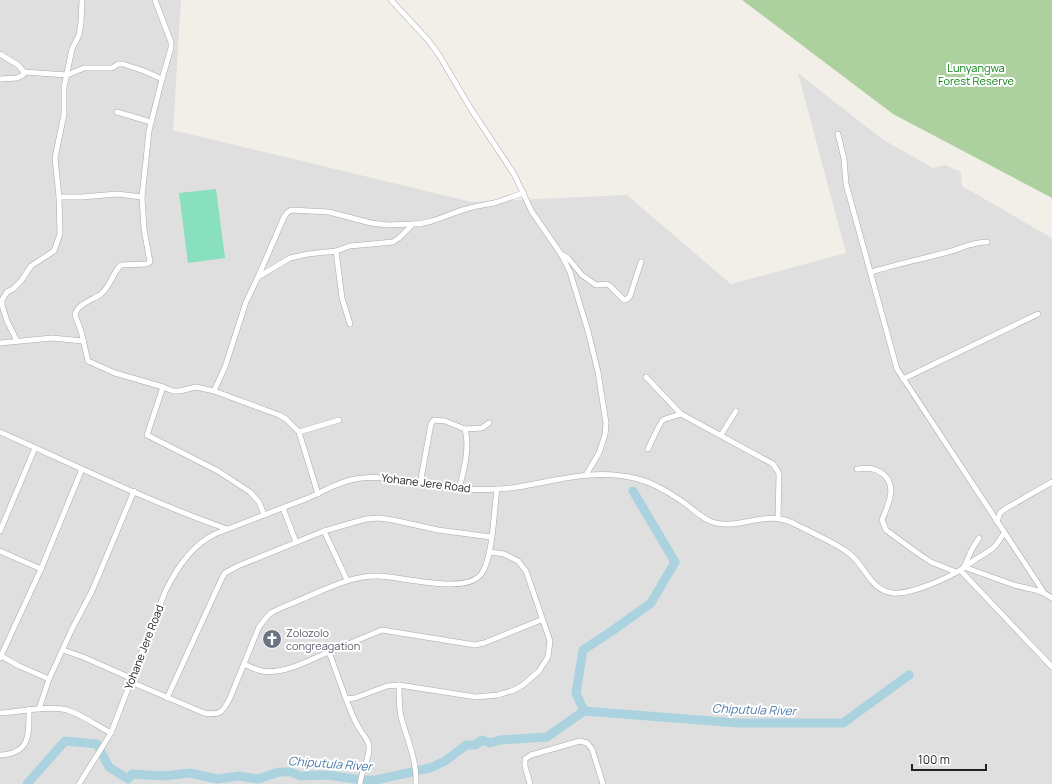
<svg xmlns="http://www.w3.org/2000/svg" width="1052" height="784" viewBox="0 0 1052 784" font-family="Manrope,sans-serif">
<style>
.residential{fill:#e0dfdf}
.forest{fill:#add19e}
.pitch{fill:#88e0be}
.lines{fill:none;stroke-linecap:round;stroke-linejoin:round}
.river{stroke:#aad3df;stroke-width:9}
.minor-casing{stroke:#a9a9a9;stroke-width:6}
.minor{stroke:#fff;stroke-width:5}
.labels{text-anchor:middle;stroke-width:4;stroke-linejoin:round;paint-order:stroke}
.park-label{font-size:11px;fill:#0c8416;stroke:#fff}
.street-label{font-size:11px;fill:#222;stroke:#fff}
.worship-label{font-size:11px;fill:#5b616d;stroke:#fff;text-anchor:start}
.water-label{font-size:12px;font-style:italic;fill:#4a7aab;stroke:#fff}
</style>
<rect width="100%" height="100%" fill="#f2efe9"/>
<path class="residential" d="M0 0H181L173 130 472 202 627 195 731 284 846 253 798 73 882 139 933 168 945 165 961 172 962 186 1052 238V784H0Z"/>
<path class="forest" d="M742 0H1052V198L893 114Z"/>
<path class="pitch" d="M216 189 225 258 188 263 179 193Z"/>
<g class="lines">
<g class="river">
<path d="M584 711 576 693 583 650 612 631 651 603 675 562 633 491"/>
<path d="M27 784 65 741 97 744 109 767 128 779 132 774 164 776 190 773 217 779 239 776 258 779 279 772H291L300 776 327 775 362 780H376L430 768 445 761 466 745H475L482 740 490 743 500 740 547 737 584 711 738 723H843L909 675"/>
</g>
<g class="minor-casing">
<g id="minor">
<path d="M82 0 81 23 79 35 72 49 64 87V114L55 158 59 197H82L117 194 142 197"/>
<path d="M155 0 171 42V48L162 79"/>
<path d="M391 0 428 40 439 55 471 109 514 174 532 212 561 254 570 272 588 331 598 372 606 423 605 435 599 453 586 475"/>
<path d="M0 54 18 65 24 72"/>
<path d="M0 79 17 78 23 75 24 72 67 75 84 68H112L118 64H123L144 71 162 79 149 131 142 197 144 229 150 262 147 264 121 265 119 267C112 275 110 287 101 294 93 300 77 304 75 315L81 331 88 361 115 373 163 387"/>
<path d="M117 112 151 122"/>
<path d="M838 134 844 159 846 184 897 369 1043 591"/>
<path d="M336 251 342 298 350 324"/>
<path d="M561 254 568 258 582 275 596 285 607 284 610 286 624 300H626L630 296 641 262"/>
<path d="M871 272C897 264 922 259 948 252 962 248 973 242 987 242"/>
<path d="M258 277 284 217 287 213 291 210 329 212 371 223 388 225 413 224"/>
<path d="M17 341 7 321 2 305V300L7 292 13 289 21 281 31 266 54 251 60 234 59 197"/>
<path d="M0 343 52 338 83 341"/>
<path d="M646 377 681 414 773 464 777 470 779 474 778 519"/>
<path d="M903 379 1038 314"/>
<path d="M214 391 196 387 180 391H173L163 387 147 435 218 471 250 492 259 502 264 515"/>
<path d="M465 429 482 428 489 423"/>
<path d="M0 432C75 465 150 502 227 529"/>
<path d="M299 432 339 420"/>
<path d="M721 435 736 411"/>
<path d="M648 449C651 443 660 422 663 420 668 417 676 416 681 414"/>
<path d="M857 469C867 468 874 467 883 474 898 486 888 505 882 520L886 530 916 552 931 562 956 572"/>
<path d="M420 484 431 424 434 420 445 421 465 429C470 448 464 470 459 489"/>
<path d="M318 494 299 432 286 419 279 415 214 391 225 367 246 302 258 277 290 258 308 254 336 251 350 246 393 242 399 238 413 224C432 224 448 214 466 209 475 206 485 205 494 203 504 200 514 196 524 193"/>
<path d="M283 508 296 542"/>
<path d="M997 522 1000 513 1005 509 1052 482"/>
<path d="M0 531 35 448"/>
<path d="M324 531 347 580"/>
<path d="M979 538 972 549 964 567C981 573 997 579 1014 585 1028 589 1040 589 1052 598"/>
<path d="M0 551 41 569 82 469"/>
<path d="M960 570 1052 667"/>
<path d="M63 650 83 657 133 679"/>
<path d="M329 652 382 630 475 645 484 643 541 620"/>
<path d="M1 656 19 666 49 679"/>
<path d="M0 658 41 569"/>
<path d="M244 664C250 667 256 670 262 671 284 675 309 660 329 652L346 699 355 698 387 686 399 685 476 697 498 695 514 690 523 685 539 671 548 657 550 641 526 571 518 561 504 554 490 552"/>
<path d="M131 682 204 713C220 716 223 712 230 698L259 627C263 622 266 617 271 613 281 607 292 604 302 599 326 589 350 576 377 576 401 576 467 596 482 573 493 556 494 510 497 489"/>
<path d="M399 685C399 696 399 706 401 717 407 739 417 760 416 784"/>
<path d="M167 698 222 578 225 573 238 566 324 531 366 519 379 518 393 520 438 530 491 537"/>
<path d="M346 699C350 708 353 719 359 728 363 736 370 740 369 750 368 762 361 772 360 784"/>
<path d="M39 709 49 679 72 629 92 591 134 491"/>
<path d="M0 713C19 712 49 705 67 710 83 715 97 726 111 733"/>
<path d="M0 755C31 754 29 733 29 709"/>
<path d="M79 784 111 733 165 592C176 569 192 545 215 534 246 522 277 510 308 498 325 491 337 482 355 479 387 473 426 487 458 489 478 490 499 490 518 487 560 480 595 468 638 479 653 483 667 491 680 500 691 507 700 517 712 522 736 530 761 513 785 520 792 522 798 526 805 529 820 537 836 543 850 554 865 566 871 591 893 593 910 595 948 578 962 569 967 566 971 562 976 559 982 555 989 552 994 547 998 543 1001 538 1004 533"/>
<path d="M530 784 525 766V759L531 755 580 741 587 743 592 749 603 784"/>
</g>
</g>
<use href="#minor" class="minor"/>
</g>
<defs>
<g id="church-disc" transform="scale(1)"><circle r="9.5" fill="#6b7280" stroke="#fff"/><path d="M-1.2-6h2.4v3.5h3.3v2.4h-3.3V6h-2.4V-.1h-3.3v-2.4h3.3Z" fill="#fff"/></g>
</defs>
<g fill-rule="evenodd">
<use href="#church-disc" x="272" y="639"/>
</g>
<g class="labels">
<g class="park-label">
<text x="976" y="72">Lunyangwa<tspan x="976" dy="13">Forest Reserve</tspan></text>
</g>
<g class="street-label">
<text transform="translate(426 483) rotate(7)" y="4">Yohane Jere Road</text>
<text transform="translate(144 647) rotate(-69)" y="4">Yohane Jere Road</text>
</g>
<g class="worship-label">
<text x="286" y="637">Zolozolo<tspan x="286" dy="13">congreagation</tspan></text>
</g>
<g class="water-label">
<text transform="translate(754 710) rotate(2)" y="4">Chiputula River</text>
<text transform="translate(330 764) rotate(4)" y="4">Chiputula River</text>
</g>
</g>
<path d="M912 764v6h74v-6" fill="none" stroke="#222222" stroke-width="2"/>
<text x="918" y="764" font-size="12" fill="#222222" stroke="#ffffff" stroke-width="3" paint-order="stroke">100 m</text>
</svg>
